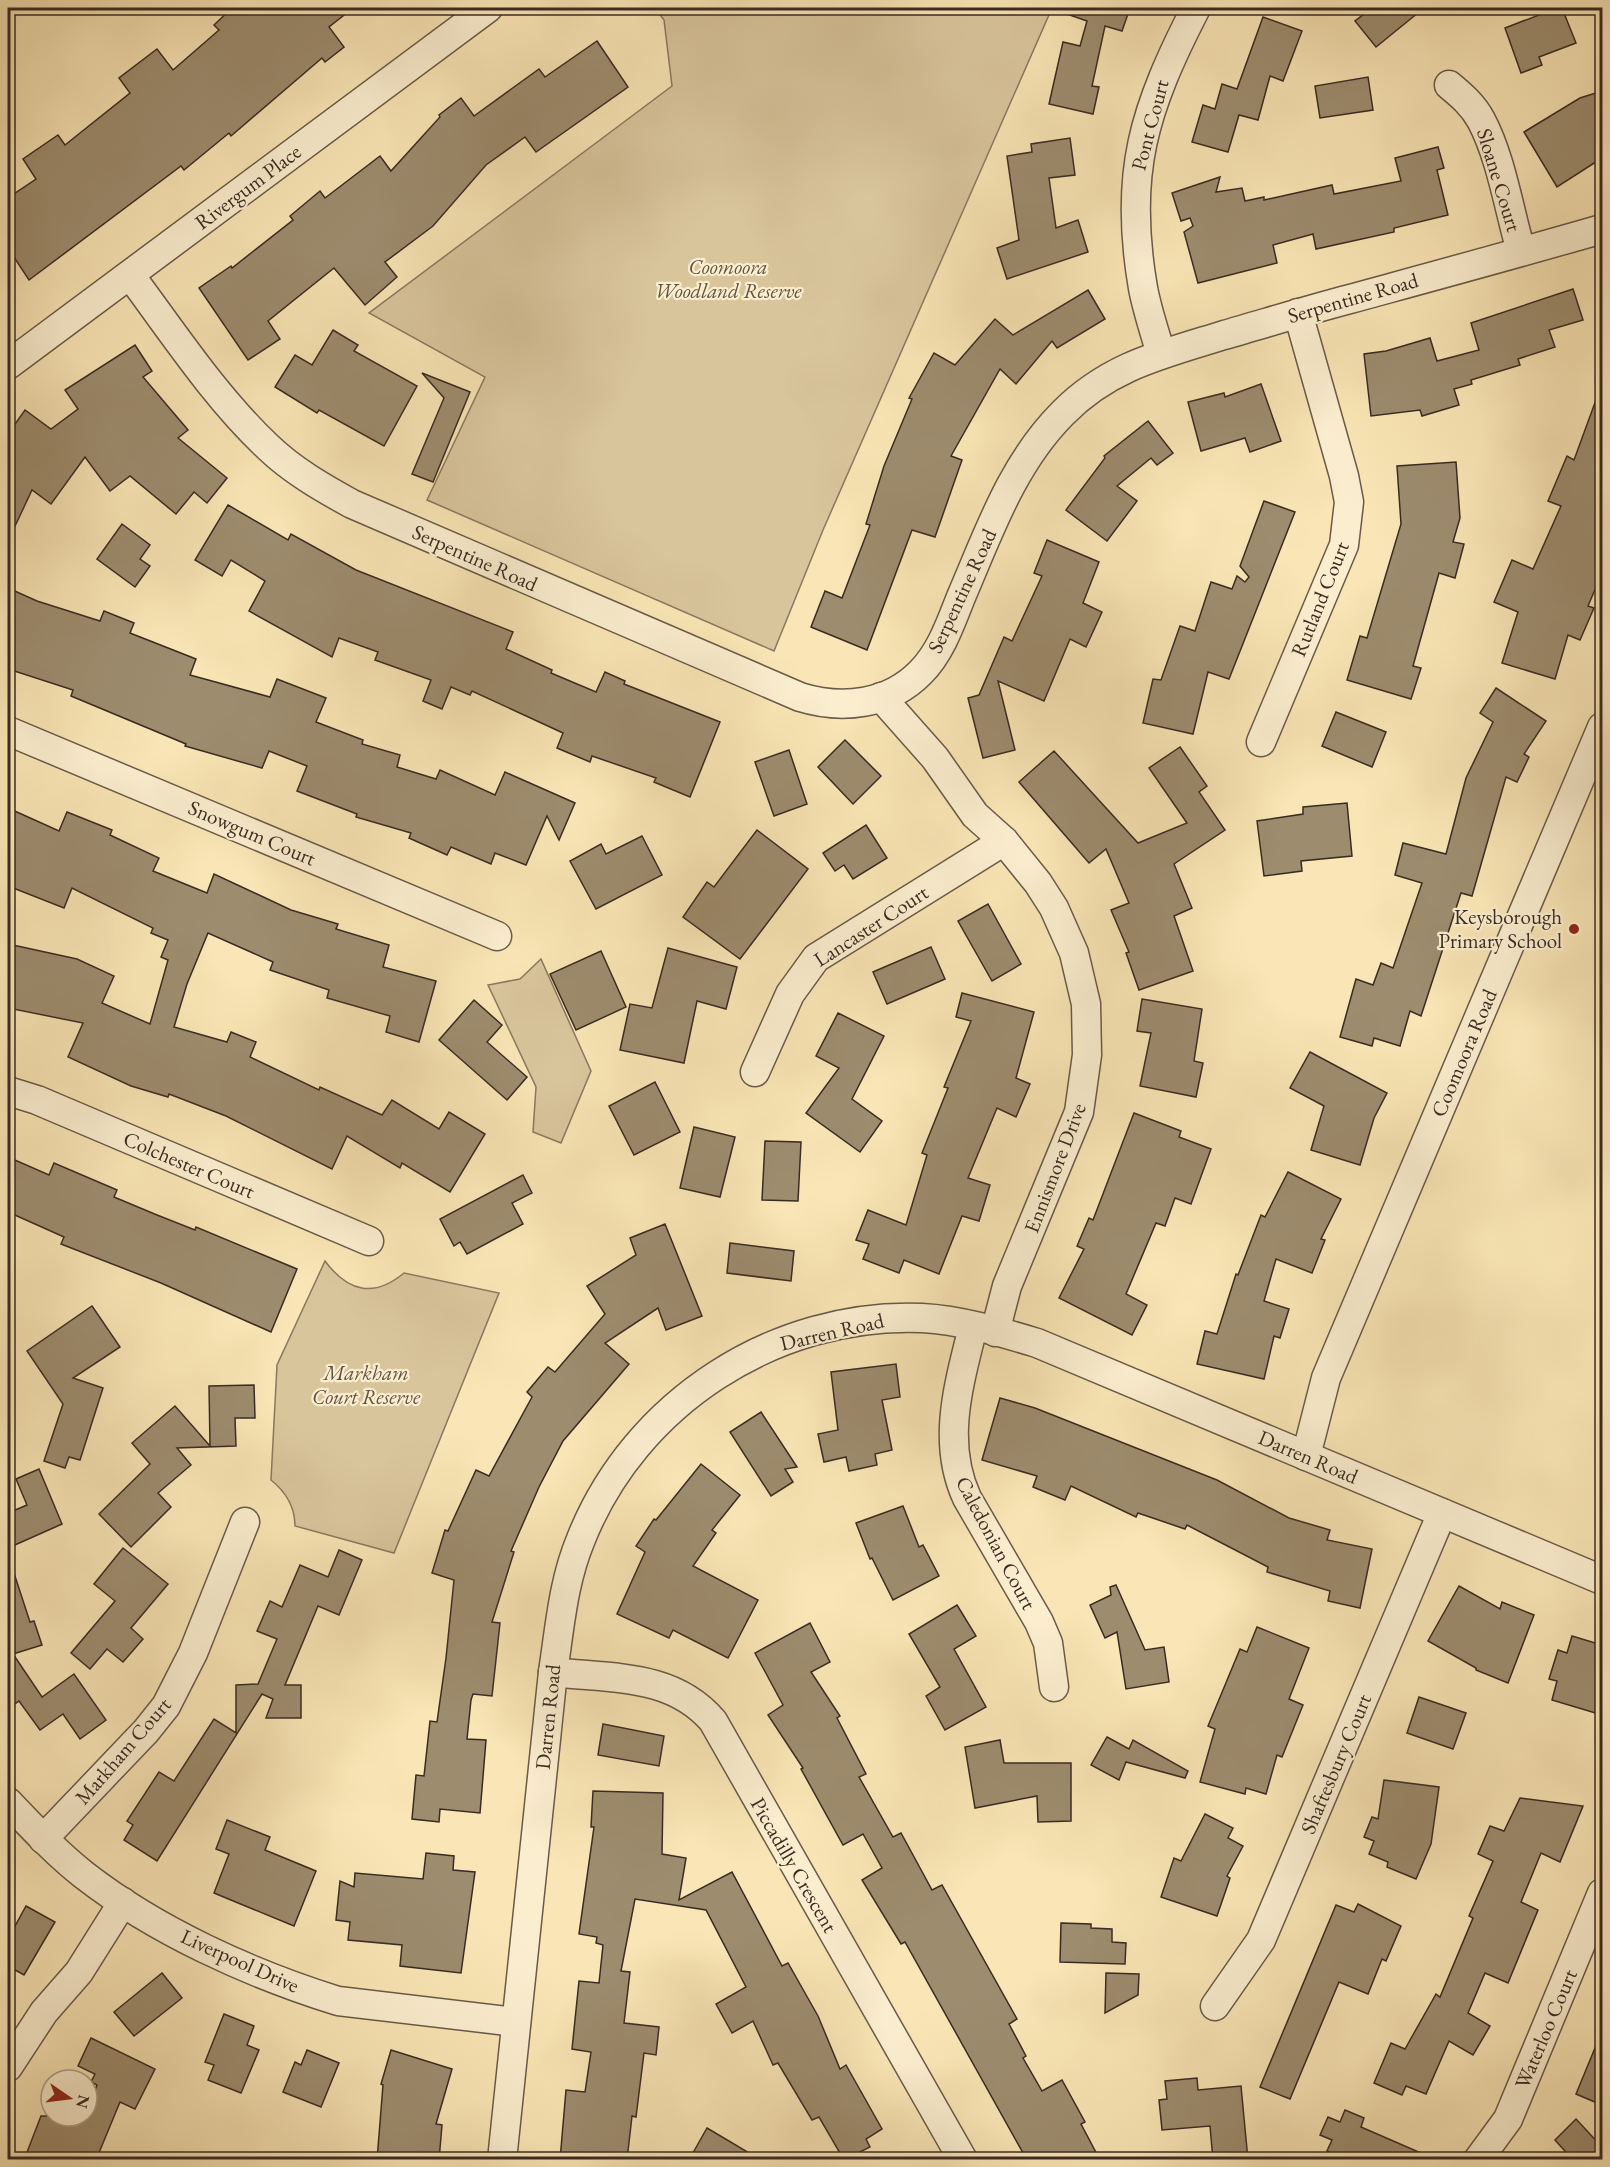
<svg xmlns="http://www.w3.org/2000/svg" width="1610" height="2167" viewBox="0 0 1610 2167" font-family="'EB Garamond',serif">
<style>
.green{fill:#d9c59c;stroke:#8a785f;stroke-width:1.5}
.building{fill:#9d8c6e;stroke:#3a2b22;stroke-width:1.5}
.lines{fill:none;stroke-linecap:round;stroke-linejoin:round}
.minor-casing{stroke:#6a5a47;stroke-width:31}
.minor{stroke:#fbeecf;stroke-width:28}
.poi-dot{fill:#8f2418;stroke:#fbeecf;stroke-width:2}
.labels{text-anchor:middle;stroke-width:4.5;stroke-linejoin:round;paint-order:stroke}
.street-label{font-size:21px;fill:#3a2b22;stroke:#fbeecf}
.park-label{font-size:21px;font-style:italic;fill:#625240;stroke:#fbeecf}
.poi-label{font-size:21px;fill:#3a2b22;stroke:#fbeecf;text-anchor:end}
</style>
<rect width="100%" height="100%" fill="#f9e5b5"/>
<filter id="stains"><feTurbulence type="fractalNoise" baseFrequency=".00333" numOctaves="4"/><feColorMatrix values="0 0 0 0 .2 0 0 0 0 .09 0 0 0 0 .02 0 0 0 .5 -.17"/></filter>
<radialGradient id="worn" r=".72"><stop offset=".6" stop-color="#630" stop-opacity="0"/><stop offset="1" stop-color="#630" stop-opacity=".3"/></radialGradient>
<g class="green">
<path d="M655 8H1052L823 530 774 651 427 500 485 377 369 313 672 86 664 20Z"/>
<path d="M541 959 591 1071 561 1143 533 1132 536 1087 488 985 520 979Z"/>
<path d="M325 1261C348 1292 374 1298 404 1273L499 1293 394 1553 295 1526C295 1506 286 1492 271 1480L277 1365Z"/>
</g>
<g class="building">
<path d="M232 8H353L329 27 344 47 325 62 322 58 231 136 229 133 184 170 181 166 29 280 8 248V198L36 179 23 159 58 135 65 145 130 93 119 78 157 49 173 70 219 30 214 25Z"/>
<path d="M1061 8H1130L1122 31 1105 26 1092 86 1099 87 1093 114 1049 104 1063 42 1080 46 1087 21 1061 12Z"/>
<path d="M1372 8H1424L1376 47 1355 21Z"/>
<path d="M1557 8H1562L1576 43 1539 57 1542 65 1521 73 1505 28Z"/>
<path d="M1263 17 1302 31 1283 81 1270 76 1258 120 1239 115 1228 152 1192 142 1203 105 1215 109 1222 84 1237 89Z"/>
<path d="M597 41 628 87 536 152 525 137 486 165 433 226 385 262 397 277 365 305 334 268 268 321 280 339 248 360 199 288 231 266 232 268 293 220 290 216 320 191 325 198 380 156 391 171 440 117 439 115 461 98 474 116 539 69 545 77Z"/>
<path d="M1368 77 1373 110 1320 118 1315 86Z"/>
<path d="M1602 91V158L1557 187 1524 132 1580 98Z"/>
<path d="M1070 138 1075 175 1049 178 1056 228 1078 220 1088 252 1007 279 997 248 1019 240 1007 156 1032 152 1031 144Z"/>
<path d="M1438 147 1444 168 1437 170 1448 215 1394 228V232L1316 249 1313 234 1273 245 1277 263 1198 283 1184 232 1193 226 1190 218 1181 221 1172 193 1220 177 1216 192 1242 188 1245 201 1264 197V200L1332 185 1334 194 1401 181 1395 158Z"/>
<path d="M1573 289 1583 320 1549 330 1555 347 1518 359 1520 365 1471 380 1472 384 1454 389 1459 405 1422 416 1420 410 1371 416 1364 354 1386 351 1430 338 1437 361 1479 350 1471 323Z"/>
<path d="M1088 290 1105 319 1057 348 1052 341 1016 384 1000 369 951 456 962 460 935 537 912 530 867 650 811 627 825 591 842 598 870 525 866 524 884 466 912 399 909 398 934 353 955 365 995 319 1013 335Z"/>
<path d="M333 330 358 345 354 351 417 386 384 446 319 410 317 413 275 387 295 355 312 365Z"/>
<path d="M135 345 152 371 143 377 188 430 178 438 227 478 207 503 194 492 176 514 130 476 110 491 85 457 51 504 32 490 8 541V434L25 410 51 429 78 409 65 390Z"/>
<path d="M422 373 470 392 433 482 412 474 444 398Z"/>
<path d="M1261 384 1281 441 1250 452 1245 438 1201 451 1188 402 1224 393 1225 397Z"/>
<path d="M1600 389H1602V573L1588 606 1594 608 1580 640 1568 635 1555 679 1502 663 1518 612 1494 602 1512 560 1533 569 1561 506 1548 501 1567 456 1574 460Z"/>
<path d="M1148 421 1173 453 1157 465 1151 458 1117 486 1137 501 1107 541 1066 510 1105 458 1104 456Z"/>
<path d="M1456 462 1460 518 1453 542 1464 544 1455 578 1439 573 1413 666 1421 668 1411 699 1347 680 1360 636 1367 638 1401 524 1397 466Z"/>
<path d="M1264 501 1295 512 1229 679 1208 672 1193 734 1143 723 1153 679 1161 680 1180 626 1195 631 1211 582 1232 589 1237 576 1245 582 1249 577 1240 566Z"/>
<path d="M228 505 288 540 291 534 356 570 513 632 506 649 552 670 551 673 596 692 605 672 625 681 624 684 720 722 690 797 654 782 656 778 592 756 590 762 557 748 563 733 472 691 470 695 451 687 442 709 423 701 431 680 375 660 378 652 339 638 332 657 249 611 265 581 231 560 222 576 195 560Z"/>
<path d="M122 524 150 545 140 559 150 566 135 587 97 559Z"/>
<path d="M1047 540 1099 562 1083 603 1102 612 1086 647 1070 639 1044 701 998 681 1015 750 983 758 968 698 979 695 1004 637 1012 641 1042 576 1034 573Z"/>
<path d="M8 588 37 601 100 621 104 611 134 623 130 633 196 659 190 675 270 697 277 679 326 698 316 722 363 740 362 744 400 755 397 767 436 779 440 770 495 795 505 772 575 803 559 840 547 816 526 865 495 853 491 864 451 847 447 855 409 838 411 833 356 817 357 814 297 791 307 766 269 751 262 768 185 746 186 744 71 696 73 690 8 669Z"/>
<path d="M1496 688 1546 721 1524 754 1529 757 1517 782 1506 777 1472 896 1461 893 1421 1016 1410 1011 1400 1046 1374 1038 1372 1046 1340 1037 1356 979 1373 985 1381 963 1393 968 1422 883 1395 875 1403 843 1446 854 1466 778 1493 722 1480 713Z"/>
<path d="M1336 712 1386 732 1372 767 1322 746Z"/>
<path d="M845 740 881 776 853 804 818 767Z"/>
<path d="M1180 747 1207 786 1199 792 1225 830 1174 864 1192 908 1174 916 1193 971 1139 990 1126 953 1129 952 1111 910 1129 903 1106 849 1089 863 1019 782 1054 751 1138 843 1187 823 1149 768Z"/>
<path d="M789 750 807 804 774 816 755 762Z"/>
<path d="M1347 803 1352 856 1301 861 1302 871 1264 876 1257 821 1303 814V807Z"/>
<path d="M8 808 59 831 67 812 112 830 110 835 159 858 153 871 207 893 214 874 291 910 338 924 336 929 389 945 383 967 436 981 419 1042 386 1032 390 1016 327 998 329 990 270 970 273 962 208 933 187 984 174 1027 227 1042 231 1032 256 1042 250 1057 319 1090 320 1087 382 1115 392 1100 439 1129 449 1112 485 1134 450 1192 402 1163 400 1168 347 1136 332 1169 226 1116 169 1094 168 1097 131 1086 68 1057 83 1023 8 1008V944L77 959 114 976 102 1003 150 1024 168 960 161 957 168 940 151 933 153 928 72 888 64 908 8 886Z"/>
<path d="M866 825 887 858 853 879 844 865 835 871 823 853Z"/>
<path d="M757 830 808 869 740 959 683 917 707 882 714 887Z"/>
<path d="M642 836 662 875 596 909 570 861 601 844 606 854Z"/>
<path d="M988 904 1021 964 992 981 958 921Z"/>
<path d="M931 947 945 979 887 1004 873 972Z"/>
<path d="M668 948 737 967 726 1009 697 1001 684 1063 620 1050 630 1004 652 1008Z"/>
<path d="M601 951 626 1007 576 1030 550 974Z"/>
<path d="M962 993 1034 1012 1016 1078 1030 1084 1016 1117 997 1108 968 1178 990 1185 979 1221 962 1216 939 1274 904 1260 899 1273 863 1259 869 1244 856 1240 868 1210 906 1225 927 1155 922 1153 948 1088 944 1087 971 1021 956 1017Z"/>
<path d="M1142 999 1202 1009 1194 1061 1203 1063 1196 1097 1140 1086 1151 1033 1137 1031Z"/>
<path d="M474 1000 502 1025 487 1042 527 1077 507 1100 439 1040Z"/>
<path d="M838 1013 884 1036 852 1099 882 1121 860 1152 806 1113 839 1068 816 1056Z"/>
<path d="M1310 1052 1387 1093 1374 1118 1360 1165 1311 1150 1324 1106 1290 1088Z"/>
<path d="M655 1082 680 1132 634 1155 609 1106Z"/>
<path d="M1134 1113 1181 1131 1179 1137 1211 1149 1191 1204 1175 1198 1165 1226 1156 1223 1126 1294 1147 1305 1132 1335 1059 1298 1084 1249 1077 1246 1089 1218 1093 1220Z"/>
<path d="M694 1127 735 1137 720 1197 680 1188Z"/>
<path d="M765 1141 801 1142 798 1201 762 1200Z"/>
<path d="M8 1157 49 1175 54 1163 117 1190 114 1197 157 1215 195 1230 196 1227 297 1269 271 1332 161 1283 61 1244 64 1237 8 1212Z"/>
<path d="M1288 1172 1341 1199 1321 1239 1325 1240 1312 1273 1276 1259 1264 1301 1289 1309 1280 1338 1274 1336 1264 1379 1197 1364 1205 1331 1217 1334 1236 1274 1238 1275 1261 1215 1265 1217Z"/>
<path d="M523 1175 532 1193 512 1203 523 1224 467 1254 460 1242 454 1246 440 1219Z"/>
<path d="M665 1224 702 1316 666 1330 658 1308 605 1343 629 1364 563 1441 539 1487 511 1551 514 1552 492 1622 500 1623 492 1696 473 1694 471 1700 467 1739 486 1740 480 1813 440 1809 439 1822 412 1819 416 1775 424 1776 430 1721 437 1722 446 1658 454 1580 432 1573 445 1530 448 1531 476 1470 489 1476 532 1397 527 1392 548 1367 555 1372 605 1314 587 1286 636 1255 630 1238Z"/>
<path d="M730 1243 794 1251 791 1281 727 1273Z"/>
<path d="M92 1306 120 1347 73 1378 103 1388 80 1460 69 1457 65 1468 44 1461 63 1404 27 1351Z"/>
<path d="M896 1364 900 1397 882 1400 892 1450 875 1454 877 1465 849 1471 846 1457 824 1462 818 1434 838 1430 831 1372Z"/>
<path d="M254 1385 255 1418H235L236 1446 177 1448 191 1465 158 1493 171 1507 131 1547 99 1514 150 1464 132 1443 175 1406 210 1446 209 1386Z"/>
<path d="M1000 1398 1035 1408 1217 1480 1289 1518 1330 1530 1327 1540 1372 1549 1360 1608 1328 1601 1330 1591 1267 1572 1268 1567 1187 1525 1185 1529 1138 1513 1136 1517 1071 1486 1065 1500 1033 1487 1037 1476 982 1460Z"/>
<path d="M761 1412 797 1467 785 1469 793 1482 771 1496 730 1432Z"/>
<path d="M701 1464 740 1495 712 1530 716 1533 693 1566 758 1600 728 1658 673 1630 669 1638 617 1614 645 1552 636 1546 654 1519 656 1520Z"/>
<path d="M39 1469 62 1524 8 1548V1513L27 1505 16 1479Z"/>
<path d="M903 1506 919 1547 923 1545 939 1576 893 1600 872 1558 870 1559 856 1523Z"/>
<path d="M123 1548 168 1584 131 1628 143 1639 123 1662 107 1649 90 1669 71 1653 115 1601 94 1584Z"/>
<path d="M339 1550 362 1560 339 1615 318 1606 285 1685H301V1718H266L273 1699 262 1694 157 1861 124 1840 133 1825 127 1821 159 1772 174 1781 214 1719 236 1733V1685L258 1684 277 1639 257 1631 270 1601 282 1607 300 1565 328 1577Z"/>
<path d="M12 1567 30 1622 34 1621 42 1645 13 1654 42 1697 74 1674 106 1720 80 1739 63 1714 40 1730 19 1701 8 1709V1568Z"/>
<path d="M1116 1585 1145 1650 1164 1647 1169 1682 1126 1689 1117 1632 1105 1638 1090 1605 1111 1595 1110 1587Z"/>
<path d="M1459 1586 1500 1609 1502 1602 1534 1615 1508 1683 1476 1670V1668L1428 1641Z"/>
<path d="M957 1605 976 1636 954 1649 986 1707 945 1730 926 1696 940 1687 909 1634Z"/>
<path d="M810 1623 830 1662 811 1672 840 1716 837 1718 866 1774 859 1777 893 1837 901 1833 932 1890 942 1885 1017 2019 1009 2024 1026 2056 1023 2058 1042 2091 1062 2080 1085 2122 1081 2124 1100 2160H1027L905 1942 901 1944 862 1880 882 1868 863 1834 843 1845 801 1769 803 1768 768 1715 783 1705 755 1653Z"/>
<path d="M1257 1627 1309 1648 1289 1699 1303 1705 1282 1757 1277 1755 1266 1794 1246 1788 1245 1794 1200 1782 1215 1729 1208 1726 1240 1649 1247 1652Z"/>
<path d="M1572 1636 1602 1645V1715L1552 1700 1557 1681 1549 1679 1558 1650 1567 1653Z"/>
<path d="M1419 1697 1466 1713 1453 1749 1407 1733Z"/>
<path d="M603 1724 664 1736 659 1766 598 1755Z"/>
<path d="M1107 1737 1129 1749 1133 1740 1188 1771 1185 1778 1126 1762 1119 1780 1091 1765Z"/>
<path d="M1000 1740 1004 1763H1071V1821L1038 1822 1037 1796 975 1808 965 1747Z"/>
<path d="M1384 1780 1439 1787 1431 1844 1416 1879 1387 1867 1388 1862 1369 1854 1374 1841 1364 1837 1372 1817 1378 1819Z"/>
<path d="M593 1791 663 1793 662 1854 686 1858 679 1900 732 1872 782 1966 788 1963 818 2016 840 2069 846 2065 882 2129 866 2139 870 2147 844 2160 819 2117 812 2120 778 2063 773 2065 753 2021 732 2033 716 2004 746 1987 706 1910 635 1899 621 1971 630 1972 624 2023 659 2027 656 2055 644 2053 636 2117 632 2116 627 2160H560L566 2090 585 2092 591 2052 572 2049 579 1981 599 1983 603 1945 596 1943 597 1937 579 1934 594 1827H591Z"/>
<path d="M1520 1798 1583 1806 1560 1862 1541 1853 1521 1902 1538 1910 1508 1983 1485 1973 1468 2013 1490 2026 1473 2055 1449 2041 1426 2094 1406 2086 1402 2095 1374 2083 1391 2043 1405 2049 1436 1994 1440 1997 1473 1918 1469 1916 1493 1861 1478 1854 1490 1826 1504 1831Z"/>
<path d="M1205 1814 1233 1828 1228 1838 1243 1846 1227 1876 1230 1878 1217 1916 1161 1897 1174 1858 1181 1861Z"/>
<path d="M227 1820 270 1837 265 1850 316 1871 294 1926 214 1893 229 1854 216 1849Z"/>
<path d="M426 1853 454 1856 453 1870 475 1872 461 1973 400 1966 402 1945 348 1940 350 1922 336 1920 340 1881 354 1887 355 1873 423 1879Z"/>
<path d="M1358 1904 1401 1926 1386 1961 1382 1959 1368 1994 1339 1982 1290 2099 1260 2087 1336 1905 1354 1912Z"/>
<path d="M26 1906 55 1922 24 1975 8 1966V1939Z"/>
<path d="M1061 1923 1091 1924V1928L1112 1929V1942L1126 1943 1125 1964 1060 1962Z"/>
<path d="M162 1973 182 1998 134 2036 114 2012Z"/>
<path d="M1106 1973 1139 1974 1138 1995 1105 2013Z"/>
<path d="M224 2014 254 2026 247 2045 259 2050 241 2093 208 2080 214 2065 205 2062Z"/>
<path d="M1602 2031V2105L1576 2094Z"/>
<path d="M91 2038 155 2069 135 2109 120 2102 96 2160H24L41 2116H87V2109L97 2085 91 2082 95 2074 78 2066Z"/>
<path d="M307 2050 339 2063 321 2107 283 2092 295 2062 301 2065Z"/>
<path d="M391 2050 452 2069 436 2124 442 2125 439 2160H377L383 2085 381 2084Z"/>
<path d="M1197 2078 1198 2090 1241 2086 1248 2160H1213L1210 2126 1162 2130 1159 2100 1167 2099 1165 2081Z"/>
<path d="M1345 2110 1364 2118 1361 2127 1437 2160H1346L1327 2151 1332 2140 1320 2135 1328 2117 1340 2122Z"/>
<path d="M1576 2119 1602 2147V2160H1573L1555 2140Z"/>
<path d="M707 2128 761 2160H689Z"/>
</g>
<g class="lines">
<g class="minor-casing">
<g id="minor">
<path d="M1449 85C1461 95 1473 105 1481 120 1501 157 1509 210 1521 251"/>
<path d="M130 275C174 334 215 397 268 447 293 471 323 488 352 504L800 697C842 710 889 705 921 672 941 652 951 622 961 597 989 532 1012 464 1063 413 1109 366 1163 354 1224 335 1266 323 1308 310 1350 299 1434 276 1519 253 1602 229"/>
<path d="M1161 354C1155 333 1147 310 1143 288 1123 173 1144 109 1196 8"/>
<path d="M8 365 488 8"/>
<path d="M881 697 935 758 975 815 1004 841 1038 883 1054 908 1074 953 1086 1004 1087 1055 1079 1112 1007 1286 995 1332"/>
<path d="M8 731 497 936"/>
<path d="M1261 742 1344 545 1349 502 1344 476 1298 313"/>
<path d="M755 1072 790 994 816 958 1004 841"/>
<path d="M8 1091 37 1100 369 1241"/>
<path d="M973 1327C959 1384 941 1442 967 1498L1039 1622 1048 1643 1054 1687"/>
<path d="M1306 1456 1326 1378 1602 727"/>
<path d="M553 1672C611 1679 672 1673 713 1721L963 2160"/>
<path d="M8 1802C32 1827 56 1853 84 1875 156 1931 251 1974 338 2001L516 2022"/>
<path d="M43 1839 146 1731 166 1706 193 1653 245 1522"/>
<path d="M1215 2006 1261 1940 1442 1513"/>
<path d="M8 2067 44 2012 79 1972 123 1902"/>
<path d="M502 2160 553 1672C560 1626 563 1582 581 1539 635 1403 775 1312 922 1318 960 1320 1001 1332 1037 1343L1602 1580"/>
<path d="M1478 2160 1508 2119 1602 1893"/>
</g>
</g>
<use href="#minor" class="minor"/>
</g>
<circle class="poi-dot" cx="1574" cy="929" r="6"/>
<g class="labels">
<g class="street-label">
<text transform="translate(1150 125) rotate(-75)" y="7">Pont Court</text>
<text transform="translate(1499 180) rotate(73)" y="7">Sloane Court</text>
<text transform="translate(248 187) rotate(-37)" y="7">Rivergum Place</text>
<text transform="translate(1353 298) rotate(-16)" y="7">Serpentine Road</text>
<text transform="translate(475 558) rotate(24)" y="7">Serpentine Road</text>
<text transform="translate(962 591) rotate(-65)" y="7">Serpentine Road</text>
<text transform="translate(1320 599) rotate(-68)" y="7">Rutland Court</text>
<text transform="translate(252 833) rotate(23)" y="7">Snowgum Court</text>
<text transform="translate(871 926) rotate(-33)" y="7">Lancaster Court</text>
<text transform="translate(1464 1053) rotate(-67)" y="7">Coomoora Road</text>
<text transform="translate(189 1165) rotate(23)" y="7">Colchester Court</text>
<text transform="translate(1055 1168) rotate(-69)" y="7">Ennismore Drive</text>
<text transform="translate(832 1332) rotate(-13)" y="7">Darren Road</text>
<text transform="translate(1308 1457) rotate(23)" y="7">Darren Road</text>
<text transform="translate(996 1543) rotate(62)" y="7">Caledonian Court</text>
<text transform="translate(548 1717) rotate(-84)" y="7">Darren Road</text>
<text transform="translate(123 1751) rotate(-49)" y="7">Markham Court</text>
<text transform="translate(1336 1764) rotate(-67)" y="7">Shaftesbury Court</text>
<text transform="translate(794 1865) rotate(60)" y="7">Piccadilly Crescent</text>
<text transform="translate(240 1961) rotate(24)" y="7">Liverpool Drive</text>
<text transform="translate(1546 2029) rotate(-67)" y="7">Waterloo Court</text>
</g>
<g class="park-label">
<text x="728" y="274">Coomoora<tspan x="728" dy="24">Woodland Reserve</tspan></text>
<text x="366" y="1380">Markham<tspan x="366" dy="24">Court Reserve</tspan></text>
</g>
<g class="poi-label">
<text x="1562" y="924">Keysborough<tspan x="1562" dy="24">Primary School</tspan></text>
</g>
</g>
<rect width="1610" height="2167" fill="none" stroke="#f9e5b5" stroke-width="30"/>
<rect x="9" y="9" width="1592" height="2149" fill="none" stroke="#3a2b22" stroke-width="3"/>
<rect x="15" y="15" width="1580" height="2137" fill="none" stroke="#3a2b22" stroke-width="1.5"/>
<g transform="translate(69 2098) rotate(104)"><circle r="28" fill="#fbeecf" stroke="#aea08a" stroke-width="1.5"/>
<path d="M0-4.5L10 22L0 15L-10 22Z" fill="#8f2418"/>
<text y="-9" font-size="16" font-weight="bold" text-anchor="middle" fill="#3a2b22">N</text>
</g>
<rect width="100%" height="100%" filter="url(#stains)"/>
<rect width="100%" height="100%" fill="url(#worn)"/>
</svg>
